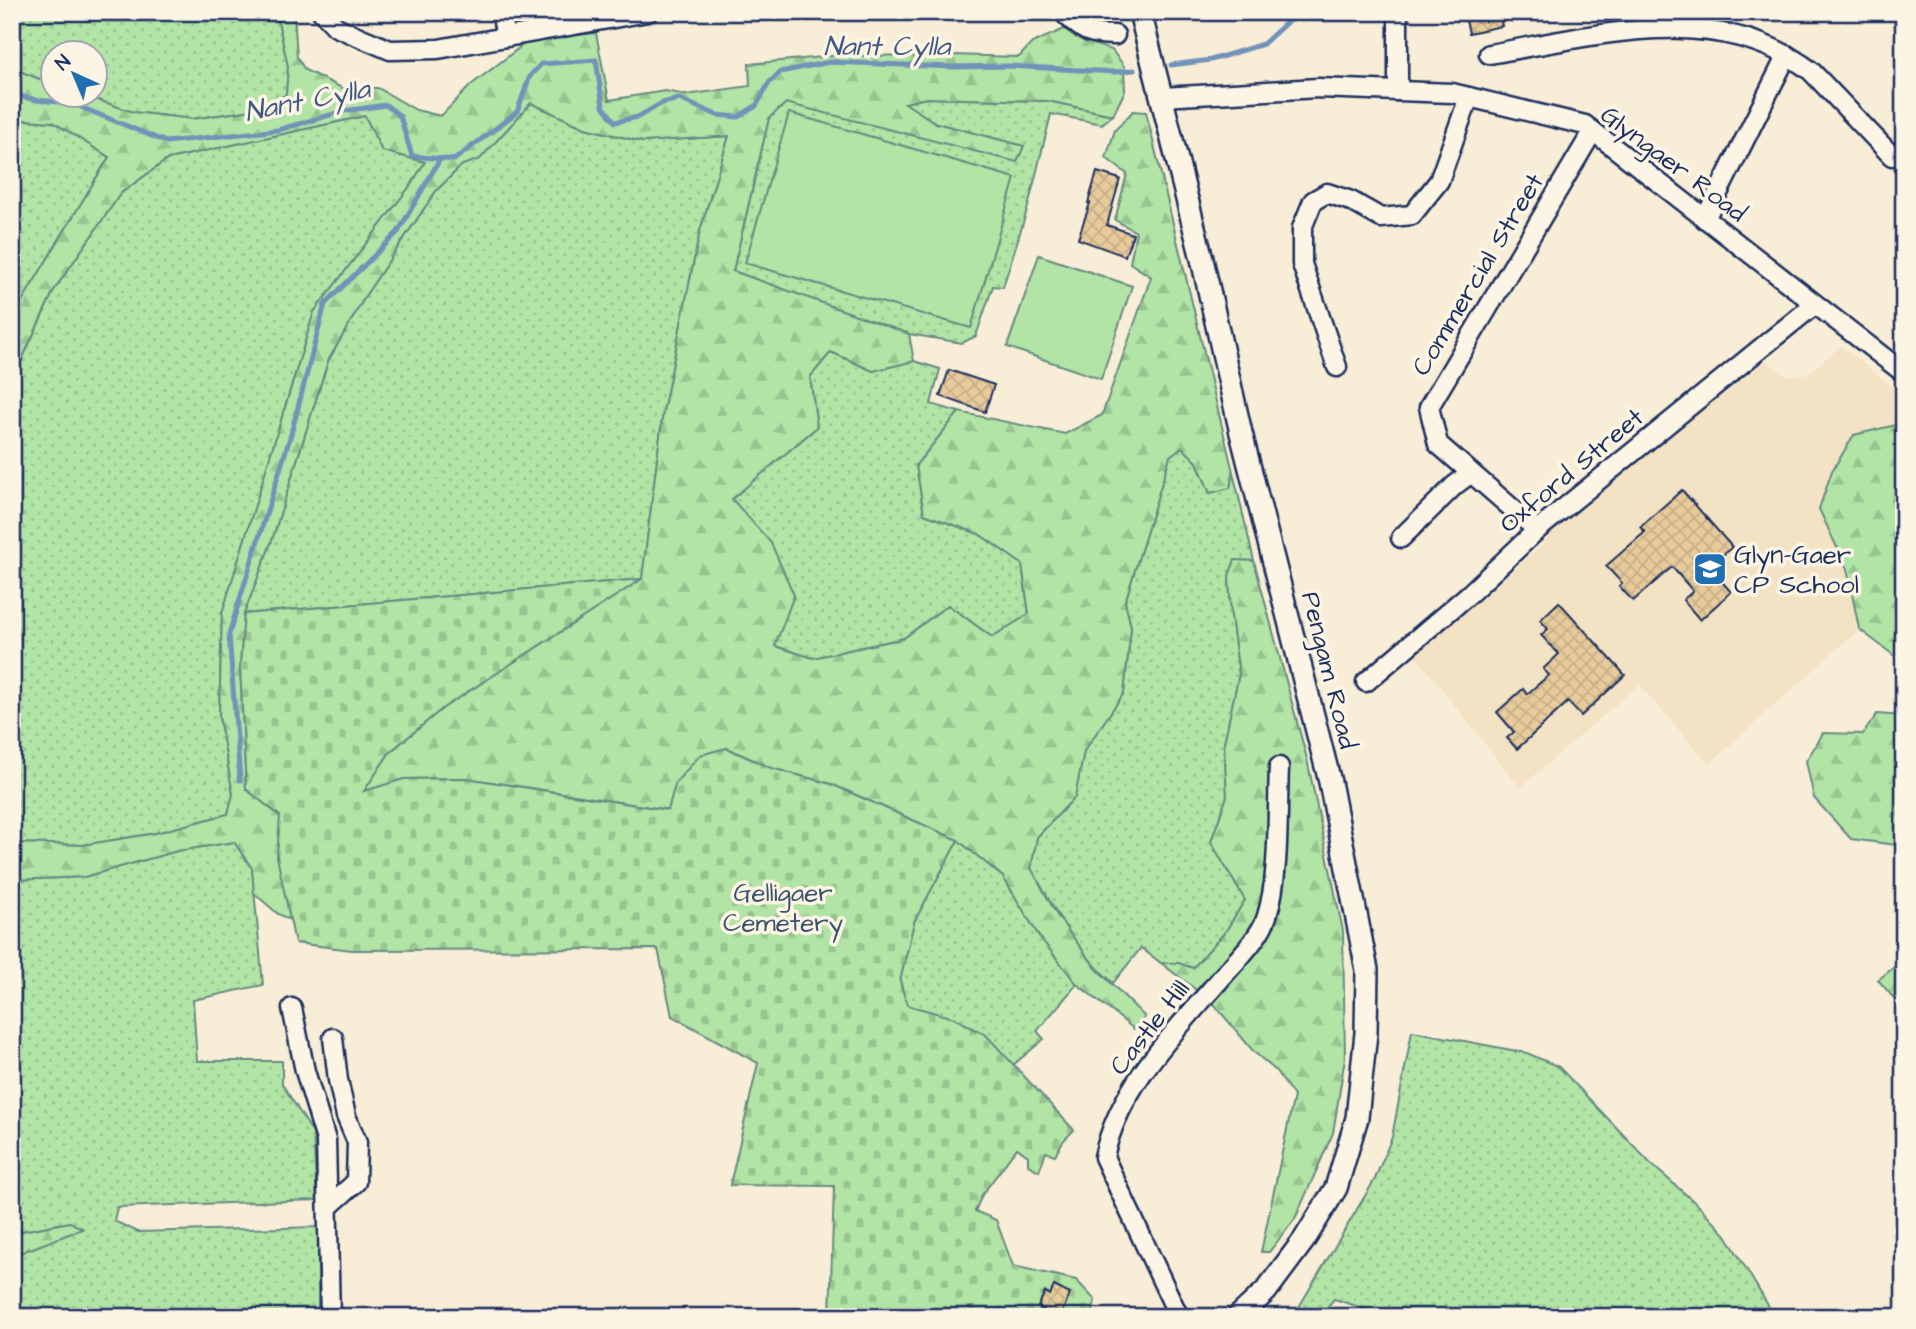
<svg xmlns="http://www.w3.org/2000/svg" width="1916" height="1329" viewBox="0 0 1916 1329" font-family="'Architects Daughter',sans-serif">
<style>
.built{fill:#f3e3c4}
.grass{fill:url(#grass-dots);stroke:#668a82;stroke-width:2}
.forest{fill:url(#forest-firs);stroke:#668a82;stroke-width:2}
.cemetery{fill:url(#cemetery-stones);stroke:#668a82;stroke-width:2}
.pitch{fill:#b1e4a5;stroke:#668a82;stroke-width:2}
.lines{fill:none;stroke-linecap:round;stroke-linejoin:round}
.stream{stroke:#7292b9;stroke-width:5}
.building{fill:url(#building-cross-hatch);stroke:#1b2f5e;stroke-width:2}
.minor-casing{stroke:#1b2f5e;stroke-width:23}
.major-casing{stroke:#1b2f5e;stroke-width:26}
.minor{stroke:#fcf5e5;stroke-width:18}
.major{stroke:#fcf5e5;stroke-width:21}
.labels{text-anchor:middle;stroke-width:7;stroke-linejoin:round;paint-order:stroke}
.street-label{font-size:26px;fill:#1b2f5e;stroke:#fcf5e5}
.poi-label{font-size:26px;fill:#1b2f5e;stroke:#fcf5e5;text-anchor:start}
.park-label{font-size:26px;fill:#39536c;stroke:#fcf5e5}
.water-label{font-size:28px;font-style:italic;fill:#3f5884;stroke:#fcf5e5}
</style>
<defs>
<pattern id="grass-dots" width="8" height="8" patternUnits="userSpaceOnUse" patternTransform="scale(1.75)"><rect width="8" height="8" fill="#b1e4a5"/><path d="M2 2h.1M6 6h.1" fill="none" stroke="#98c490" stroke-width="1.8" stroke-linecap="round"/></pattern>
<pattern id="forest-firs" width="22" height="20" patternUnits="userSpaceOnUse" patternTransform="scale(1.75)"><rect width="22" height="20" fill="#b1e4a5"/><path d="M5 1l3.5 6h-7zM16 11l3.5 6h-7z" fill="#98c490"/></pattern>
<pattern id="cemetery-stones" width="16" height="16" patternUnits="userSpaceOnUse" patternTransform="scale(1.75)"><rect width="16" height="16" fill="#b1e4a5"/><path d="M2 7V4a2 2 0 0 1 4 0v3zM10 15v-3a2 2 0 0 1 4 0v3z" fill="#98c490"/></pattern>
<pattern id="building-cross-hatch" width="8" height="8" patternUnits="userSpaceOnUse" patternTransform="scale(1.75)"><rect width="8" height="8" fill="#e7cb9b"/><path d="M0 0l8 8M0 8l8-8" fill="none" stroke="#c6af88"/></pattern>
</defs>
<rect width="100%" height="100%" fill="#f8edd6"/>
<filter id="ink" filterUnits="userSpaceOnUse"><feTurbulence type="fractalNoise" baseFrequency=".0143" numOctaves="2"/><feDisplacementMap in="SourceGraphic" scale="14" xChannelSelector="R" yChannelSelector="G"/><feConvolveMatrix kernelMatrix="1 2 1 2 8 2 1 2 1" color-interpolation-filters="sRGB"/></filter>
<g filter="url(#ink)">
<path class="built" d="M1841 346 1904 396V589L1709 764 1639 684 1520 788 1415 655 1539 548 1573 511 1766 361 1786 376 1809 373Z"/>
<g class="grass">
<path d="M12 12H276L288 66 286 95 253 110 192 119 133 112 83 95 94 94V52H52V84L12 68Z"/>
<path d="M926 98 1048 101 1113 115 1102 124 1051 114 1028 207 1003 287 993 286 976 336 962 343 909 334 733 271 769 118 786 103 1024 146 936 123 904 103Z"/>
<path d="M531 103 585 128 642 142 729 136 700 231 663 412 642 579 244 614 272 540 328 361 367 293 436 191 462 165 480 159Z"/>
<path d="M365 116 382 151 425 162 411 185 314 312 222 614 219 717 233 794 228 814 156 833 83 845 12 843V381L54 290 121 193 168 159Z"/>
<path d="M12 119 53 122 109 157 12 318Z"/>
<path d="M831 352 873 371 914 361 940 369 931 404 959 412 916 465 924 514 979 534 1022 564 1029 614 992 637 948 605 904 638 813 658 774 646 731 499 817 427 810 377Z"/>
<path d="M1182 446 1197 462 1210 493 1230 487 1233 472 1254 561 1235 560 1229 576 1231 616 1239 674 1224 743 1227 796 1211 842 1245 900 1226 931 1193 968 1178 963H1161L1141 948 1113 983C1077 952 1054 909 1031 868L1037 837 1075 797 1084 751 1124 693 1131 627 1125 602 1170 456Z"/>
<path d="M958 840 1003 877 1039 936 1077 984 1037 1031 1044 1039 1013 1065 986 1035 954 1018 907 1006 900 981 914 922Z"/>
<path d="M234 842 252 868 263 985 193 1000 197 1061H282V1084L313 1133 317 1200 117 1207 114 1221 138 1232 318 1227V1317H12V1256L82 1228 69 1222 12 1233V880L84 877 177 851Z"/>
<path d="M1412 1031 1527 1053 1559 1067 1651 1164 1699 1206 1726 1235 1775 1317H1391L1334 1299 1319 1317H1293L1375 1179 1392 1137Z"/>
</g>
<g class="forest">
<path d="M276 12H294L297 57 305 70 342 88H378L416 110 441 116 471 85 528 41 596 33 609 100 665 91 686 95 750 86 749 64 833 56 952 55 1019 57 1032 43 1064 29 1086 42 1112 50 1124 66 1125 91 1113 115 1048 101 926 98 905 103 936 123 1024 146 1017 162 786 103 769 118 733 271 909 334 914 361 873 371 831 352 810 377 817 427 732 499 771 543 794 595 775 646 813 658 904 638 948 605 992 637 1029 614 1022 564 979 534 924 514 916 465 959 412 1065 434 1102 415 1151 277 1130 263 1136 232 1115 220 1127 174 1106 158 1115 130 1133 111 1146 112 1233 472 1230 488 1210 493 1197 462 1182 447 1170 456 1125 602 1131 627 1124 693 1084 751 1075 797 1037 837 1031 868 1058 917 1096 968 1145 1017 1134 1029 1077 984 1039 936 1003 877 958 840 831 784 771 768 727 748 676 782 668 810 466 778 404 779 363 792 390 752 443 708 642 579 663 412 700 231 729 136 643 142 585 128 531 103 480 159 462 165 436 191 367 293 328 361 272 540 244 614 240 666 246 789 280 816 290 920 278 914 254 893 252 868 234 842 177 851 84 877 12 880V843L83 845 156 833 228 814 233 794 219 717 222 614 314 312 411 185 425 162 382 151 365 116 168 159 121 193 54 290 12 381V318L109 157 53 122 12 119V68L52 84V94L83 95 133 112 192 119 253 110 286 95 288 66Z"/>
<path d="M1904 423V663L1859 629 1847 569 1819 509 1832 471 1854 435Z"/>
<path d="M1235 560 1254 561 1307 759 1343 931 1345 1058 1333 1133 1295 1219 1269 1252H1261L1294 1096 1275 1070 1254 1052 1213 1003 1161 963H1178L1193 968 1226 931 1245 900 1211 842 1227 796 1224 743 1239 674 1231 616 1229 576Z"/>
<path d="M1877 714 1904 716V846L1851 839 1814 798 1806 761 1823 733 1863 734Z"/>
<path d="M1904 959V1010L1878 980Z"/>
<path d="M70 1222 82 1229 12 1256V1233Z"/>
</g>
<path class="cemetery" d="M642 579 443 708 390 752 364 791 404 779 466 778 668 810 676 782 700 755 726 748 771 768 831 784 958 840 914 922 900 981 907 1005 954 1018 986 1035 1074 1130 1064 1140 1055 1155 1046 1152 1039 1171 1028 1165V1156L1017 1148 982 1195 975 1211 996 1220 1013 1266 1076 1280 1095 1300 1092 1317H830L834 1186 730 1185 758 1063 672 1016 658 949 352 950 295 943 277 857 280 816 246 789 240 666 244 614Z"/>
<g class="pitch">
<path d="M789 113 1015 178 971 328 745 263Z"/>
<path d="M1039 255 1132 286 1101 379 1007 347Z"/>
</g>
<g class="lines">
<g class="stream">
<path d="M1347 12 1352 15 1363 12"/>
<path d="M1171 65 1211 60 1263 44 1298 12"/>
<path d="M12 94 36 100 71 103 166 142 278 130 344 111 386 105 400 116 412 156 454 160 517 112 530 76 541 64 596 60 603 106 615 122 638 117 662 103 679 99 717 115 738 117 756 106 769 83 780 72 830 62 952 67 1009 66 1115 72 1134 70"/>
<path d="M240 780 229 634 291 434 325 304 398 232 440 159"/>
</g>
</g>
<g class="building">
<path d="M1464 12H1499L1502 26 1469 33Z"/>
<path d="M1097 172 1120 179 1107 225 1133 234 1125 256 1078 239 1090 203H1088Z"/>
<path d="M949 370 994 385 985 412 940 396Z"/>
<path d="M1682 490 1732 547 1709 567 1731 592 1700 620 1683 600 1693 591 1672 567 1633 601 1619 586 1622 583 1606 566 1645 532 1640 527Z"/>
<path d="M1559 602 1625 675 1581 716 1568 702 1517 749 1507 738 1514 732 1497 712 1523 689 1527 694 1549 675 1543 669 1559 654 1541 635 1548 629 1540 620Z"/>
<path d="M1054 1286 1070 1294 1060 1317H1041L1044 1310 1038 1307 1045 1292 1050 1295Z"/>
</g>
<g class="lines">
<g class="minor-casing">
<g id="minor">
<path d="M322 12 336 27 390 50 438 49 648 12"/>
<path d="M501 12 506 37"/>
<path d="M1063 12C1082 31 1089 35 1115 35"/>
<path d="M1398 12V91"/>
<path d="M1489 54C1595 36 1717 0 1811 71L1892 156 1904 149"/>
<path d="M1162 97 1318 88 1452 93 1585 125 1904 373"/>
<path d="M1705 219 1787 55"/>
<path d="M1337 367 1302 264V228L1313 201 1327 193 1351 201 1381 218 1412 215 1439 181 1469 97"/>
<path d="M1537 530 1438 444 1429 407 1593 131"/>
<path d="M1401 538 1455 485 1470 474"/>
<path d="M1366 682 1468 595 1537 530 1814 305"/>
<path d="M292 1008 305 1071 326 1140 330 1317"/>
<path d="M329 1206 356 1182 357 1142 346 1116 338 1080 333 1038"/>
<path d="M1179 1317 1104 1157C1119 1085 1177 1030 1223 976 1237 960 1261 936 1267 916 1280 874 1277 812 1279 767"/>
</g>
</g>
<g class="major-casing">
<path id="major" d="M1140 12 1202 259 1241 433 1330 782 1367 970 1366 1033 1357 1118 1336 1188 1304 1240 1266 1291 1238 1317"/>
</g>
<use href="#minor" class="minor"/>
<use href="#major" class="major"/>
</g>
</g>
<defs>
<g id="school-square" transform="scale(1.75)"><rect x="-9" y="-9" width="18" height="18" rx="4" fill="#1f6fb2" stroke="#fcf5e5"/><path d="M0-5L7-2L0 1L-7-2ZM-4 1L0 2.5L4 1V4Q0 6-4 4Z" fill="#fff"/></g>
</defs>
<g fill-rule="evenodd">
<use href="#school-square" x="1710" y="569"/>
</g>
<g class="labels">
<g class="street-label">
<text transform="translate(1674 163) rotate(37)" y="9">Glyngaer Road</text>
<text transform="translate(1477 274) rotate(-59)" y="9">Commercial Street</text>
<text transform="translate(1571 470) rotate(-40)" y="9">Oxford Street</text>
<text transform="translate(1330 670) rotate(76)" y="9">Pengam Road</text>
<text transform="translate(1149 1027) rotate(-52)" y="9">Castle Hill</text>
</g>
<g class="poi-label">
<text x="1734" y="563">Glyn-Gaer<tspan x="1734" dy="30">CP School</tspan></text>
</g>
<g class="park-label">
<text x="783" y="901">Gelligaer<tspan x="783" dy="30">Cemetery</tspan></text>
</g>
<g class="water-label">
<text x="887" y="55">Nant Cylla</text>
<text transform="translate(307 99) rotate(-11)" y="10">Nant Cylla</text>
</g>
</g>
<rect width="1916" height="1329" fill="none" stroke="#fcf5e5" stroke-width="42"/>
<rect x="21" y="21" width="1874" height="1287" fill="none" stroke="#1b2f5e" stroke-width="2.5" filter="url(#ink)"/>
<g transform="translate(74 74) rotate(316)"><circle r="33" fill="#fcf5e5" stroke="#a2a6af" stroke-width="2"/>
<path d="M0-5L12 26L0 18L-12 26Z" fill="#1f6fb2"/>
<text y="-10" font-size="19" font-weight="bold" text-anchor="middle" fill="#1b2f5e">N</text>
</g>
</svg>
